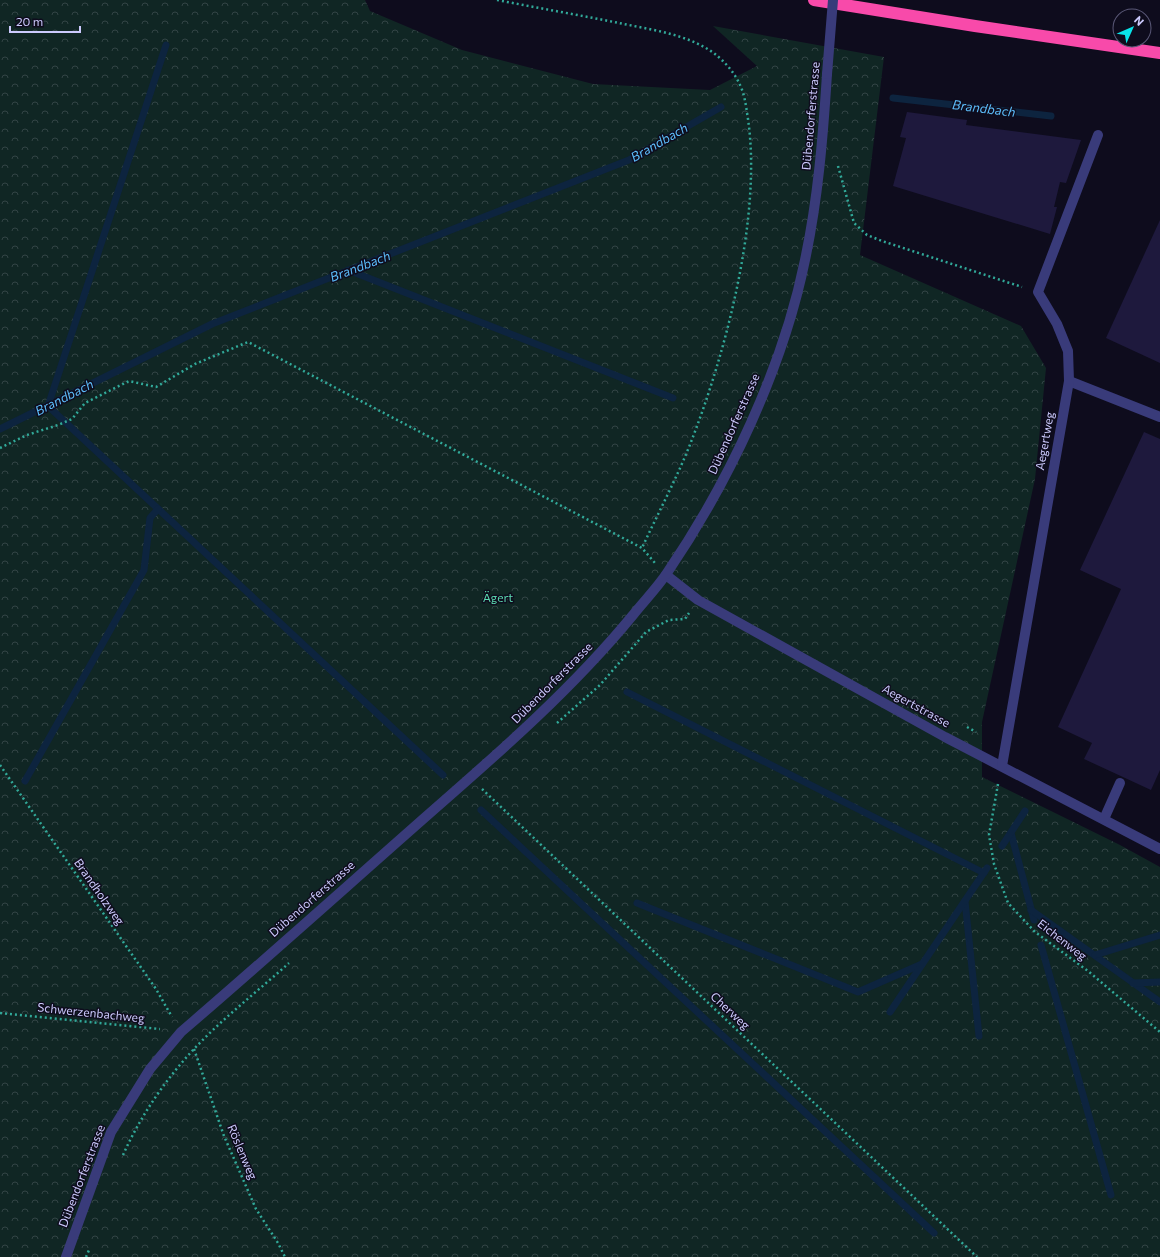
<svg xmlns="http://www.w3.org/2000/svg" width="1160" height="1257" viewBox="0 0 1160 1257" font-family="Commissioner,sans-serif">
<style>
.forest{fill:url(#forest-crowns)}
.lines{fill:none;stroke-linecap:round;stroke-linejoin:round}
.stream{stroke:#0d243f;stroke-width:7}
.building{fill:#1e193d}
.path{stroke:#31a999;stroke-width:2.5;stroke-dasharray:2 3;stroke-linecap:butt}
.minor{stroke:#393b7a;stroke-width:10}
.highway{stroke:#f84aaa;stroke-width:12}
.minor-bridge{stroke:#393b7a;stroke-width:10}
.labels{text-anchor:middle;stroke-width:3;stroke-linejoin:round;paint-order:stroke}
.street-label{font-size:12px;fill:#cccafd;stroke:#0e0c1d}
.park-label{font-size:12px;fill:#5ad9b0;stroke:#0e0c1d}
.water-label{font-size:13px;font-style:italic;fill:#5cbcf9;stroke:#0e0c1d}
</style>
<defs>
<pattern id="forest-crowns" width="20" height="18" patternUnits="userSpaceOnUse"><rect width="20" height="18" fill="#102624"/><path d="M2 6a3 3 0 1 1 6 0M12 15a3 3 0 1 1 6 0" fill="none" stroke="#324445"/></pattern>
</defs>
<rect width="100%" height="100%" fill="#0e0c1d"/>
<path class="forest" d="M0 0H365L370 11 462 50 593 84 710 90 757 66 713 26 884 57 860 255 1021 326 1046 368 1035 479 982 722V777L1120 845 1160 867V1257H0Z"/>
<g class="lines">
<g class="stream">
<path d="M166 45 48 406 443 775"/>
<path d="M893 98 1051 116"/>
<path d="M348 270 673 398"/>
<path d="M0 429 212 324 629 160 721 107"/>
<path d="M627 692 984 873"/>
<path d="M25 781 144 570 150 518 158 509"/>
<path d="M481 810 934 1233"/>
<path d="M1011 833 1034 920"/>
<path d="M1002 846 1025 811"/>
<path d="M965 901 979 1036"/>
<path d="M637 903 858 992 922 964"/>
<path d="M1031 910 1160 1002"/>
<path d="M1041 945 1111 1195"/>
<path d="M1095 955 1160 935"/>
<path d="M1133 983 1160 982"/>
<path d="M890 1012 987 868"/>
</g>
</g>
<g class="building">
<path d="M907 112 967 120 966 125 1081 140 1066 183 1060 182 1054 207H1057L1050 234 893 186 906 138 900 137Z"/>
<path d="M1160 220V363L1106 338Z"/>
<path d="M1144 432 1160 439V770L1151 790 1084 759 1092 743 1058 727 1121 589 1080 570Z"/>
</g>
<g class="lines">
<g class="path">
<path d="M497 0C538 8 579 15 619 23 652 30 688 34 715 54 724 61 734 72 739 83 745 94 746 107 748 119 762 216 726 352 691 442 677 478 658 513 642 548"/>
<path d="M838 166 854 223 867 235 882 241 1022 287"/>
<path d="M0 448 27 435 58 425 72 419 85 403 129 381 156 387 195 364 248 342 642 548 655 563"/>
<path d="M557 723 600 685 646 632 669 620 685 619 689 613"/>
<path d="M967 727 976 732"/>
<path d="M0 765 156 989 172 1017"/>
<path d="M998 784 989 835 994 864 1008 903 1035 932 1088 971 1160 1032"/>
<path d="M482 789 977 1257"/>
<path d="M0 1013 160 1029"/>
<path d="M194 1049 224 1136 256 1209 278 1243 285 1257"/>
<path d="M123 1155C140 1117 165 1080 194 1049 223 1018 258 991 289 963"/>
<path d="M86 1257 89 1250"/>
</g>
<g class="minor">
<path d="M1069 381 1160 417"/>
<path d="M666 575 698 600 945 737 1160 849"/>
<path d="M1002 766 1069 381 1068 351 1057 324 1038 292 1098 135"/>
<path d="M1104 819 1120 783"/>
<path d="M66 1257 111 1132 150 1069 181 1032C265 960 347 886 430 813 501 751 573 688 633 615 644 601 657 588 667 573 729 482 783 368 805 260 818 199 823 137 827 74"/>
</g>
<path class="highway" d="M814 0 975 26 1160 53"/>
<path class="minor-bridge" d="M827 74 833 0"/>
</g>
<g class="labels">
<g class="street-label">
<text transform="translate(811 116) rotate(-85)" y="4">Dübendorferstrasse</text>
<text transform="translate(734 424) rotate(-66)" y="4">Dübendorferstrasse</text>
<text transform="translate(1045 441) rotate(-80)" y="4">Aegertweg</text>
<text transform="translate(552 683) rotate(-45)" y="4">Dübendorferstrasse</text>
<text transform="translate(916 706) rotate(29)" y="4">Aegertstrasse</text>
<text transform="translate(99 892) rotate(55)" y="4">Brandholzweg</text>
<text transform="translate(312 899) rotate(-41)" y="4">Dübendorferstrasse</text>
<text transform="translate(1062 940) rotate(38)" y="4">Eichenweg</text>
<text transform="translate(730 1011) rotate(43)" y="4">Cherweg</text>
<text transform="translate(91 1013) rotate(6)" y="4">Schwerzenbachweg</text>
<text transform="translate(242 1152) rotate(67)" y="4">Röslenweg</text>
<text transform="translate(82 1176) rotate(-69)" y="4">Dübendorferstrasse</text>
</g>
<g class="park-label">
<text x="498" y="602">Ägert</text>
</g>
<g class="water-label">
<text transform="translate(984 108) rotate(7)" y="5">Brandbach</text>
<text transform="translate(659 142) rotate(-30)" y="5">Brandbach</text>
<text transform="translate(360 266) rotate(-21)" y="5">Brandbach</text>
<text transform="translate(64 397) rotate(-27)" y="5">Brandbach</text>
</g>
</g>
<g transform="translate(1132 28) rotate(45)"><circle r="19" fill="#0e0c1d" stroke="#5a5877"/>
<path d="M0-3L7 15L0 10L-7 15Z" fill="#09e4ea"/>
<text y="-6" font-size="11" font-weight="bold" text-anchor="middle" fill="#cccafd">N</text>
</g>
<path d="M10 26v6h70v-6" fill="none" stroke="#cccafd" stroke-width="2"/>
<text x="16" y="26" font-size="12" fill="#cccafd" stroke="#0e0c1d" stroke-width="3" paint-order="stroke">20 m</text>
</svg>
